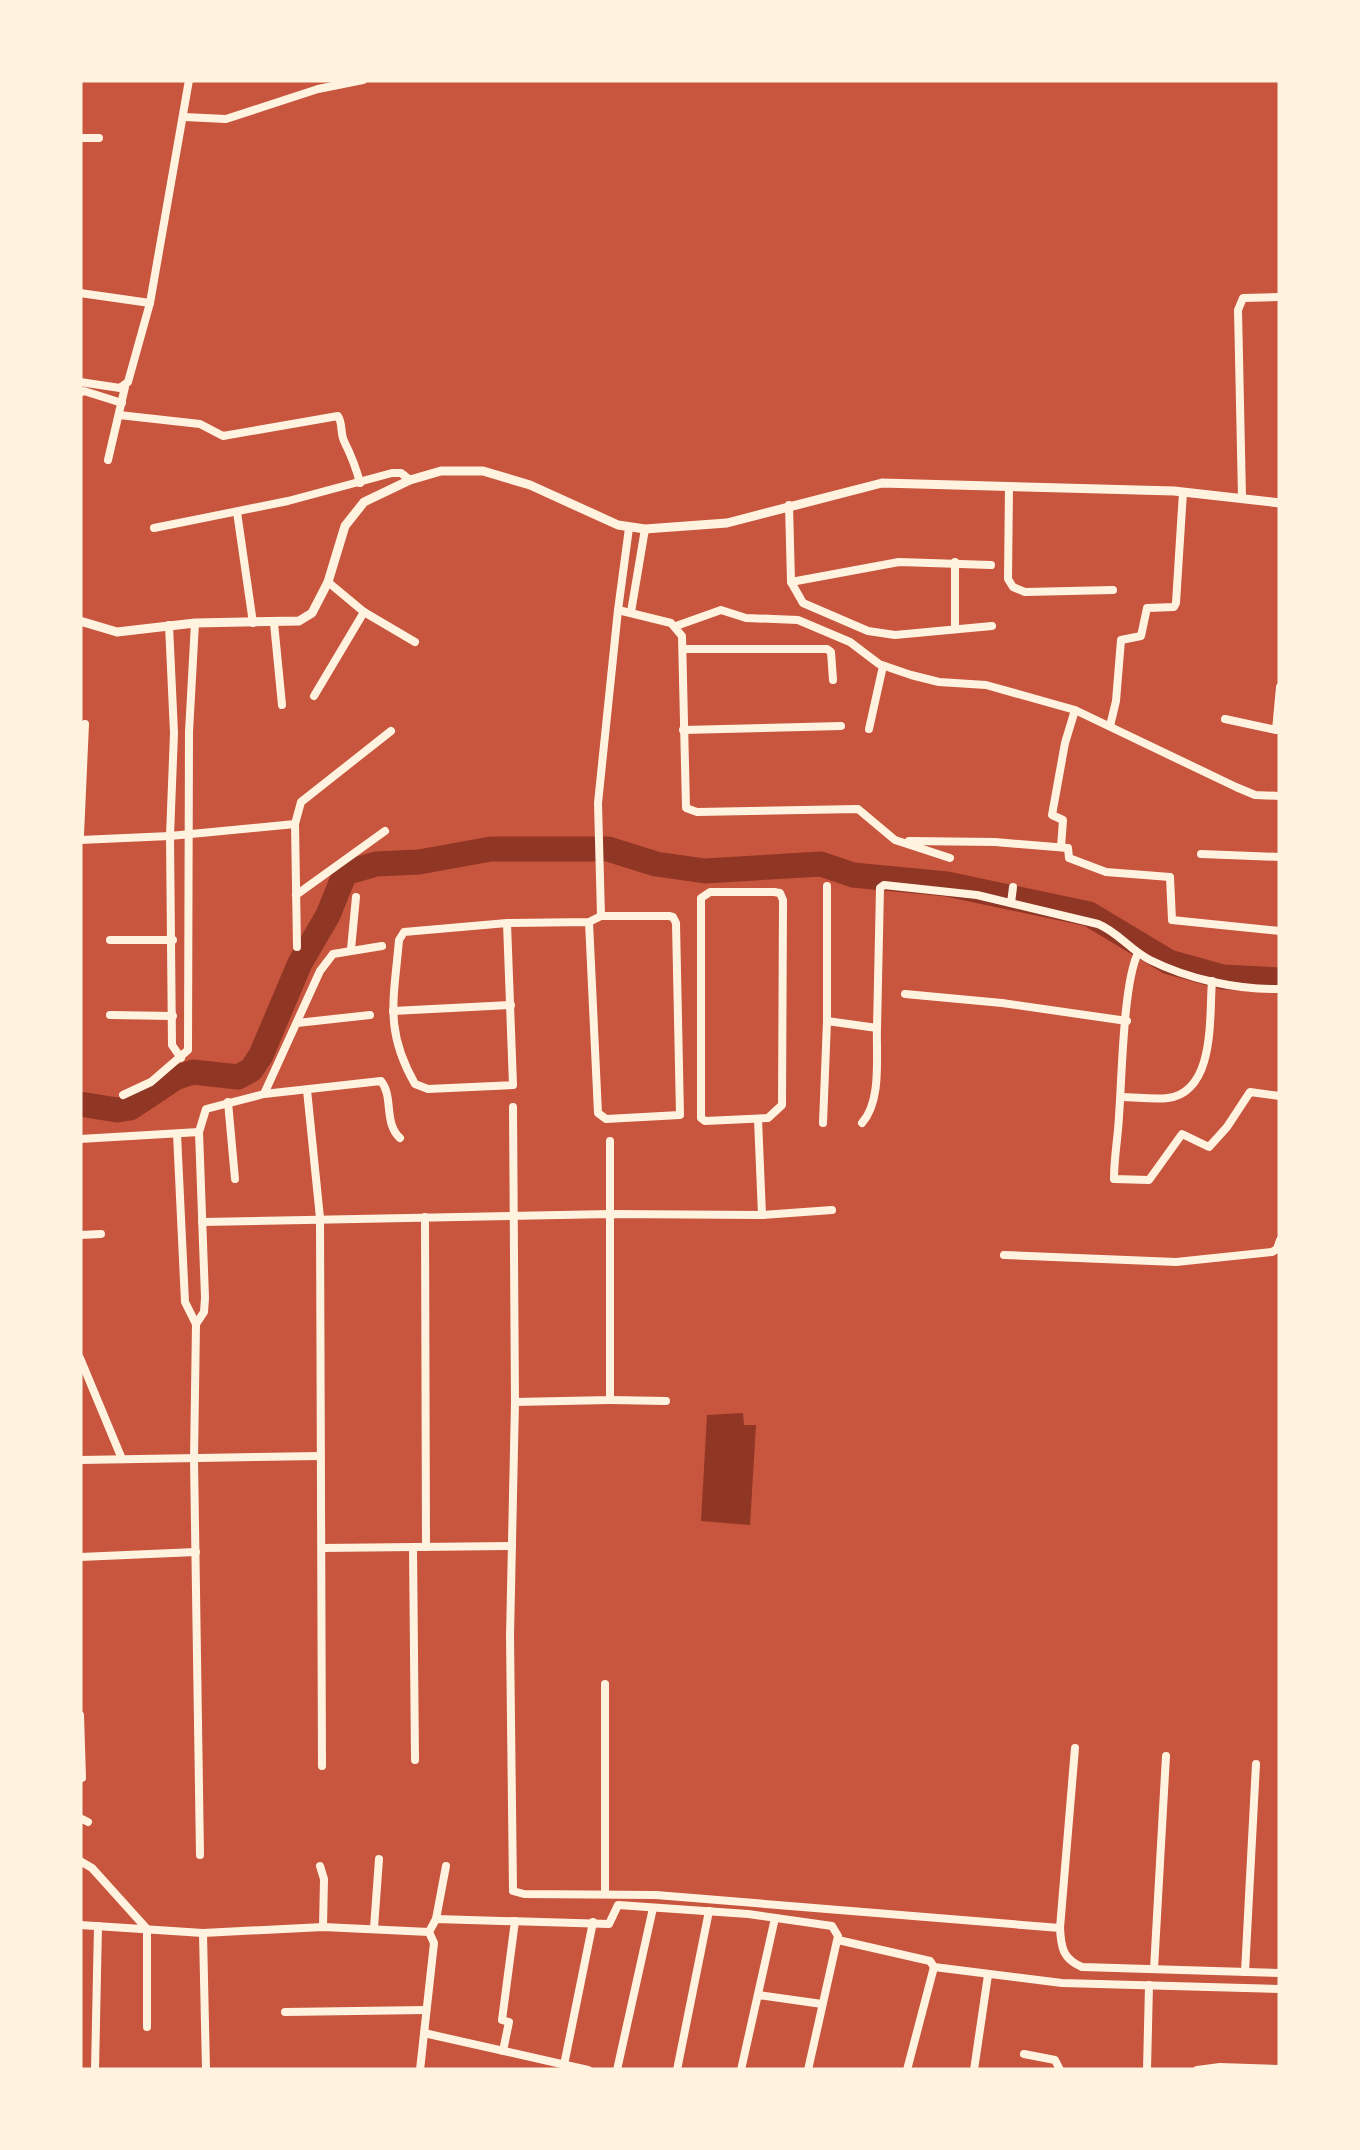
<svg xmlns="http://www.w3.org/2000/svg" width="1360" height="2150" viewBox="0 0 1360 2150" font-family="Quicksand,sans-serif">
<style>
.water{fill:#8f3625}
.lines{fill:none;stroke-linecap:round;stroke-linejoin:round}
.river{stroke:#8f3625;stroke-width:25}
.minor{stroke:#fff3e0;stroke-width:8}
.tertiary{stroke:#fff3e0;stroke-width:9}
</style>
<rect width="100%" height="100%" fill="#c8553d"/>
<path class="water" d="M743 1413 744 1425H756L750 1525 701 1521 707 1415Z"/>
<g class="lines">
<path class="river" d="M80 1104 117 1110 130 1108 175 1078 193 1072 238 1077 251 1070 261 1055 300 963 328 915 345 873 376 864 419 862 491 849H608L656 864 705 871 821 864 853 875 947 884 1089 914 1169 962 1223 977 1280 980"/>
<g class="minor">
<path d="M184 117 226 119 318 89 363 80"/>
<path d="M80 138H99"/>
<path d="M80 293 150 303"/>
<path d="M80 382 120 388 128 382 150 303 189 80"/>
<path d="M80 393 84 391 122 403"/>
<path d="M119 415 200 424 223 436 338 416C343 424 340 432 344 441 351 455 356 467 360 483"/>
<path d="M108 460 125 387"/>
<path d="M1009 487 1008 579 1013 587 1025 592 1113 590"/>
<path d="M1242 497 1238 310 1243 298 1280 297"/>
<path d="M789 505 791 582 803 603 868 631 895 635 992 626"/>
<path d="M237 512 253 623"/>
<path d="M154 528 288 501 392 473H401L410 480"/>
<path d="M629 528 618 610 671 623 682 636 686 808 697 812 858 809 895 840 950 858"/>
<path d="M955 562V629"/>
<path d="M328 582 364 612 415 642"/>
<path d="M791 582 899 562 991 565"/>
<path d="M631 612 645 529"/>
<path d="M274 623 282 705"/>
<path d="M169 625 174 733 170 836 172 1045 181 1058"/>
<path d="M676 626 721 610 746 618 798 620 850 642 879 664 911 675 939 682 986 685 1075 710 1236 787 1255 795 1280 796"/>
<path d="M683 649H827L831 652 833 680"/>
<path d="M314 696 364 612"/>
<path d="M1225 719 1276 730 1280 687"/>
<path d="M1110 726 1116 701 1121 640 1141 636 1147 608 1174 607 1176 603 1183 492"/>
<path d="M869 729 883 666"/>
<path d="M683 730 841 726"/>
<path d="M80 835 85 724"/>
<path d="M80 840 170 836 295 824"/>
<path d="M909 841 995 842 1068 848 1069 858 1106 872 1170 877 1172 920 1280 931"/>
<path d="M1061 847 1063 820 1052 815 1065 743 1075 710"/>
<path d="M1201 854 1280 857"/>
<path d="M710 892H774L780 893 783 900 782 1105 768 1118 705 1121 701 1118V898Z"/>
<path d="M296 895 385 831"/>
<path d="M1011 903 1013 887"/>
<path d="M601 916 598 803 618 610"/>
<path d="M507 923 513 1085 428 1089 415 1084C384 1030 394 999 399 940L404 932 507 923 589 922 601 916H669L673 917 676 923 680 1115 606 1119 598 1113 589 922"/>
<path d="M110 940H173"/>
<path d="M297 947 295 824 301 802 391 731"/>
<path d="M351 949 356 897"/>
<path d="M1138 953C1123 984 1122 1078 1119 1116 1118 1138 1114 1157 1114 1179L1149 1180 1182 1134 1209 1147 1227 1127 1250 1092 1280 1096"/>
<path d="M905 994 1002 1003 1127 1021"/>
<path d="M393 1011 511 1005"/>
<path d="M110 1015 173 1016"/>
<path d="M827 1021 877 1028 880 888 884 885 977 895 1098 924C1118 932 1130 950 1150 960 1188 979 1237 990 1280 989"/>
<path d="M297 1023 370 1015"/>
<path d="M307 1090 320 1218 322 1766"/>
<path d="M264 1094 381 1081C394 1097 383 1122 400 1138"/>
<path d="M123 1095 151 1082 188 1050 189 732 195 623"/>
<path d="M1121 1097C1136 1097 1153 1100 1168 1098 1216 1091 1209 1016 1212 981"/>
<path d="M228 1102 235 1179"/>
<path d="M513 1107 515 1402 510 1636 513 1891 524 1894 656 1895 1060 1928"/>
<path d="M758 1119 762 1215"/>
<path d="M823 1123 827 1021V886"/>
<path d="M862 1123C882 1101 876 1056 877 1028"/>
<path d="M177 1134 185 1302 196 1324"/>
<path d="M80 1139 199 1132"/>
<path d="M425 1217 426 1547"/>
<path d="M202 1222 611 1214 762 1215 832 1210"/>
<path d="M80 1235 101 1234"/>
<path d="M1004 1255 1176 1262 1272 1252 1277 1249 1280 1240"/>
<path d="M80 1358 122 1459"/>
<path d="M610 1400 666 1401"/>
<path d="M515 1402 610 1400V1141"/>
<path d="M80 1460 320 1456"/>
<path d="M413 1547 415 1760"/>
<path d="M322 1548 512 1546"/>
<path d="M80 1557 196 1552"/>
<path d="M605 1684V1893"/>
<path d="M80 1715 82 1778"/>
<path d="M1075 1748 1060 1928C1061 1948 1063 1959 1082 1967L1280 1973"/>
<path d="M80 1818 88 1822"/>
<path d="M200 1855 194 1459 196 1324 204 1312 205 1298 199 1132 206 1109 264 1094 320 971 333 954 382 946"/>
<path d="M80 1861 92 1868 147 1929V2027"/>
<path d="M320 1866 324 1879 323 1927"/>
<path d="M436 1919 446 1866"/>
<path d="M80 1925 203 1933 323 1927 429 1932"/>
<path d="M374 1928 379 1859"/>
<path d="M429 1932 436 1919 609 1924 618 1905 748 1914 832 1926 838 1936 808 2070"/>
<path d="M203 1933 206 2070"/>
<path d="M838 1940 930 1961 934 1967 1062 1983 1280 1989"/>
<path d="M1154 1969 1166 1756"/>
<path d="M1245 1972 1256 1764"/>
<path d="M758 1995 822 2004"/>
<path d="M285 2012 426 2010"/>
<path d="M424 2033 588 2070"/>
<path d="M503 2051 509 2022 502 2020 515 1921"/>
<path d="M1024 2054 1055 2060 1060 2070"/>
<path d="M564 2065 593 1922"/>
<path d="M95 2070 98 1926"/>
<path d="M420 2070 434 1943 429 1932"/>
<path d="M617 2070 653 1908"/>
<path d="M677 2070 709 1911"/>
<path d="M741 2070 775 1918"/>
<path d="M907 2070 934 1967"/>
<path d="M974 2070 988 1975"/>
<path d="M1147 2070 1149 1985"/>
<path d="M1197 2070 1220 2067 1280 2069"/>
</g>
<path class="tertiary" d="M80 621 117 632 195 623 299 621 312 613 328 582 345 526 364 502 410 480 441 471H483L530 485 618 525 645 529 727 523 882 483 1174 491 1280 503"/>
</g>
<rect width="1360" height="2150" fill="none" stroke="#fff3e0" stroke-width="165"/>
</svg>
